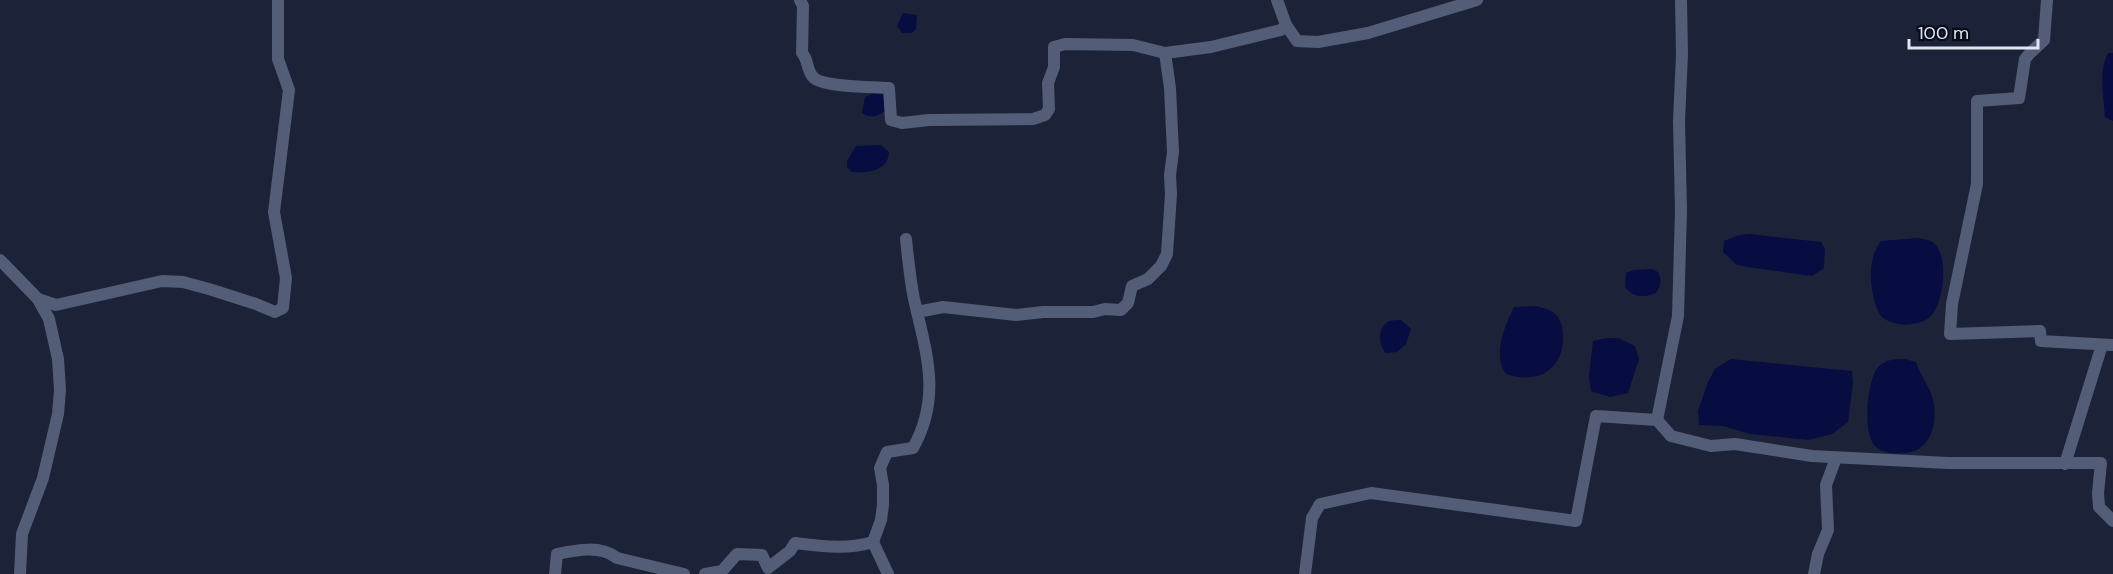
<svg xmlns="http://www.w3.org/2000/svg" width="2113" height="574" viewBox="0 0 2113 574" font-family="'DM Sans',sans-serif">
<style>
.water{fill:#070c41}
.lines{fill:none;stroke-linecap:round;stroke-linejoin:round}
.minor{stroke:#545d77;stroke-width:12}
</style>
<rect width="100%" height="100%" fill="#1c2339"/>
<g class="water">
<path d="M903 13 917 15 916 29 912 33H902L897 26Z"/>
<path d="M2108 53H2113V121L2105 117C2104 97 2098 72 2108 53Z"/>
<path d="M879 90 884 95 886 110C877 117 871 119 862 113L865 97Z"/>
<path d="M881 145 889 152C888 171 869 173 852 172L847 167V161L856 146Z"/>
<path d="M1750 234 1821 242 1825 249 1824 268 1812 276 1754 268 1737 265 1723 252 1724 241 1739 235Z"/>
<path d="M1918 238C1924 239 1931 240 1935 244 1949 258 1944 306 1929 318 1916 327 1892 327 1881 316 1877 311 1874 300 1873 294 1869 276 1870 255 1881 241Z"/>
<path d="M1652 269 1658 272C1662 280 1661 285 1656 293 1644 298 1634 298 1625 287L1626 273 1634 270Z"/>
<path d="M1537 306C1542 308 1550 309 1554 313 1562 320 1563 328 1563 339 1562 372 1536 384 1506 374 1492 356 1505 325 1514 307Z"/>
<path d="M1401 320 1411 329 1406 344 1397 352 1386 353C1378 345 1377 326 1390 321 1394 320 1397 320 1401 320Z"/>
<path d="M1607 338H1618L1635 346 1639 359 1628 393 1610 397 1591 391 1589 377 1593 341Z"/>
<path d="M1731 359 1852 371 1853 383 1848 422 1832 434 1809 440 1750 434 1723 426 1699 425 1698 411 1708 382 1715 369Z"/>
<path d="M1905 359 1916 362C1919 372 1925 380 1930 391 1940 413 1935 451 1905 453 1895 454 1882 453 1875 446 1862 433 1867 378 1879 366 1887 359 1895 359 1905 359Z"/>
</g>
<g class="lines">
<g class="minor">
<path d="M800 0 803 6 802 53C809 60 806 71 814 78 824 87 873 87 889 88L891 120 902 123 929 120 1033 119 1045 115 1049 109 1048 83 1054 67V47L1065 44 1133 45 1165 53 1211 47 1281 30 1286 25 1277 0"/>
<path d="M2047 0 2044 40 2030 53 2025 59 2019 98 1977 101V184L1952 304 1950 334 2040 331 2041 341 2113 345"/>
<path d="M1286 25 1297 41 1318 42 1368 33 1477 0"/>
<path d="M0 260 38 299 49 319 58 359 60 390 58 414 43 478 22 534 20 574"/>
<path d="M38 299 56 305 162 281 183 282 209 289 256 304 275 312 283 308 286 278 274 212 289 90 278 59V0"/>
<path d="M917 312 943 307 1016 315 1043 312H1093L1105 309 1121 310 1128 303 1132 286 1148 279 1161 266 1167 254 1171 194 1170 175 1173 152 1170 88 1165 53"/>
<path d="M1657 420 1671 436 1711 446 1735 444 1812 456 1948 463H2101L2098 493 2099 507 2113 521"/>
<path d="M2065 464 2102 345"/>
<path d="M873 542 888 574"/>
<path d="M555 574 557 554C576 550 601 545 617 558L684 574"/>
<path d="M705 574 722 571 737 554 762 555 768 568 790 551 795 543C821 546 847 550 873 542L881 520 883 505V485L880 468 887 452 913 448C942 396 926 352 914 299 910 279 908 259 906 239"/>
<path d="M1305 574 1312 518 1320 504 1371 493 1576 521 1596 416 1657 420 1678 316 1681 211 1679 121 1682 54 1681 0"/>
<path d="M1814 574 1818 554 1828 530 1826 485 1836 458"/>
</g>
</g>
<path d="M1909 39v9h129v-9" fill="none" stroke="#e0e5f4" stroke-width="3"/>
<text x="1918" y="39" font-size="18" fill="#e0e5f4" stroke="#0a0d17" stroke-width="4.5" paint-order="stroke">100 m</text>
</svg>
